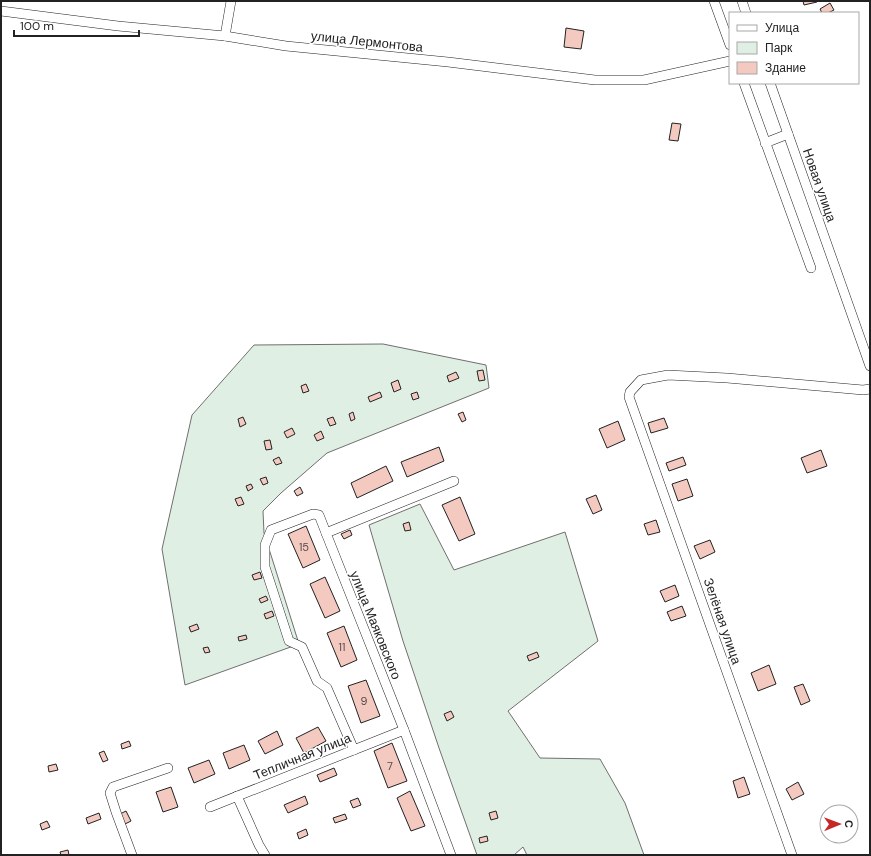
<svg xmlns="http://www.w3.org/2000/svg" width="871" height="856" viewBox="0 0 871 856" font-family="'DM Sans',sans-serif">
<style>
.green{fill:#e0efe3;stroke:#6f6f6f}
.building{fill:#f3c9c0;stroke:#222}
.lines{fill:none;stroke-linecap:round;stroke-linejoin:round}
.minor-casing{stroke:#222;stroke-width:10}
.minor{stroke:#fff;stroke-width:9}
.labels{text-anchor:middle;stroke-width:3;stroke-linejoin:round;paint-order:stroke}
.number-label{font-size:11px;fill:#564c4a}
.street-label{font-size:13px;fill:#222;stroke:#fff}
</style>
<rect width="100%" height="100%" fill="#fff"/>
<g class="green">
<path d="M383 344 486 365 489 388 327 453 281 493 263 511 264 533 299 644 185 685 162 549 192 415 254 345Z"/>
<path d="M420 504 454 570 565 532 598 641 508 711 540 758 600 759 625 803 644 855H527L523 847 514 855H477L439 748 403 641 369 525Z"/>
</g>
<g class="building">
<path d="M803 1H816L817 2 804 5Z"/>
<path d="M830 3 834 10 828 13H822L820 9Z"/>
<path d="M566 28 584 31 581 49 564 47Z"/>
<path d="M672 123 681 124 678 141 669 140Z"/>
<path d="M483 370 485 380 479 381 477 371Z"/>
<path d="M456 372 459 378 449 382 447 376Z"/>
<path d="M398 380 401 389 394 392 391 383Z"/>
<path d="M306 384 309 391 303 393 301 386Z"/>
<path d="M380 392 382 397 370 402 368 397Z"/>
<path d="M417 392 419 398 413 400 411 394Z"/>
<path d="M353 412 355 419 351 421 349 414Z"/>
<path d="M463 412 466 420 462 422 458 414Z"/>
<path d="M243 417 246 424 240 427 238 419Z"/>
<path d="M333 417 336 424 330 426 327 419Z"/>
<path d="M664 418 668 428 651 433 648 423Z"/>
<path d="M618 421 625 440 607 448 599 429Z"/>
<path d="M292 428 295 434 287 438 284 432Z"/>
<path d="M321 431 324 438 317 441 314 435Z"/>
<path d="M270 440 272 449 266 450 264 441Z"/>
<path d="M439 447 444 461 407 477 401 462Z"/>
<path d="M821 450 827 466 807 473 801 458Z"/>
<path d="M279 457 282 463 276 465 273 460Z"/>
<path d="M683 457 686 465 669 471 666 463Z"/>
<path d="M386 466 393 481 357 498 351 483Z"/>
<path d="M266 477 268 483 263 485 260 479Z"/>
<path d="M687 479 693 496 678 501 672 484Z"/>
<path d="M251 484 253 488 248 491 246 486Z"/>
<path d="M300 487 303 493 297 496 294 491Z"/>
<path d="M596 495 602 510 593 514 586 499Z"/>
<path d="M241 497 244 504 238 506 235 499Z"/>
<path d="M460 497 475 534 459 541 442 505Z"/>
<path d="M656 520 660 532 648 535 644 524Z"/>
<path d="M409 522 411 530 405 531 403 524Z"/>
<path d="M306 526 320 560 303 568 288 534Z"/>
<path d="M350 530 352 535 344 539 341 534Z"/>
<path d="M710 540 715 552 700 559 694 546Z"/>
<path d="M260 572 262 578 254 580 252 575Z"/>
<path d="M325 577 340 611 325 618 310 584Z"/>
<path d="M675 585 679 596 665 602 660 591Z"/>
<path d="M266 596 268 600 261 603 259 599Z"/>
<path d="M682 606 686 616 671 621 667 612Z"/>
<path d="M272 611 274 616 266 619 264 614Z"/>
<path d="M197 624 199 629 191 632 189 627Z"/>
<path d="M344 626 357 660 341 667 327 633Z"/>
<path d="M246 635 247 639 239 641 238 637Z"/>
<path d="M208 647 210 652 205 653 203 648Z"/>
<path d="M537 652 539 657 529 661 527 656Z"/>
<path d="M769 665 776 684 758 691 751 673Z"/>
<path d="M366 680 380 716 361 723 348 686Z"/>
<path d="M803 684 810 701 801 705 794 687Z"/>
<path d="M451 711 454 717 447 721 444 714Z"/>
<path d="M318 727 326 741 304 753 296 738Z"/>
<path d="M277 731 283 745 265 754 258 741Z"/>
<path d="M129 741 131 746 122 749 121 744Z"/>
<path d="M392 743 407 781 388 788 374 751Z"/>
<path d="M244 745 250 760 229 769 223 753Z"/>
<path d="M104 751 108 760 103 762 99 753Z"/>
<path d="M209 760 215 774 194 783 188 768Z"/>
<path d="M56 764 58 770 49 772 48 766Z"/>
<path d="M334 768 337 775 320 782 317 775Z"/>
<path d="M744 777 750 794 738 798 733 781Z"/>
<path d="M798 782 804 794 792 800 786 789Z"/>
<path d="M171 787 178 807 163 812 156 792Z"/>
<path d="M410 791 425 826 411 831 397 798Z"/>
<path d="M305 796 308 804 288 813 284 805Z"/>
<path d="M358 798 361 805 353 808 350 801Z"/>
<path d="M126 811 131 821 125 824 120 814Z"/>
<path d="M496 811 498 818 491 820 489 813Z"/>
<path d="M99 813 101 819 88 824 86 818Z"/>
<path d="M345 814 347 819 335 823 333 818Z"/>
<path d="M47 821 50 827 42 830 40 824Z"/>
<path d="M306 829 308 835 299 839 297 833Z"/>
<path d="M487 836 488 841 480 843 479 838Z"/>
<path d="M68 850 69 855H61L60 852Z"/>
</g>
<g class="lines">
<g class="minor-casing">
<g id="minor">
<path d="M714 1 730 45"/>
<path d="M742 1 746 13"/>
<path d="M1 11 118 26 225 36 286 46 448 62 595 80H644L730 61"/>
<path d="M225 36 231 1"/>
<path d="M744 83 811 268"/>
<path d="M770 83 870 366"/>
<path d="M765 143 788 134"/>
<path d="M326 533 319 515 313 514 271 530 265 545V567L289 641 302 647 317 681 327 688 354 750"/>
<path d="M237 796 259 845 265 855"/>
<path d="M210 807 404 730"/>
<path d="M132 855 116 812 110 793 113 787 168 768"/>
<path d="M451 855 404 730 326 533 454 481"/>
<path d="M792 855 629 397 630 392 641 380 668 375 727 378 863 390 870 389"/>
</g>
</g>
<use href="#minor" class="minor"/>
</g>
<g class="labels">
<g class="number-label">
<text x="304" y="551">15</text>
<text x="342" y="651">11</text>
<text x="364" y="705">9</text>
<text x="390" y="770">7</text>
</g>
<g class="street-label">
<text transform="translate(367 41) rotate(6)" y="5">улица Лермонтова</text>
<text transform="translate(820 185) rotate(71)" y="5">Новая улица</text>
<text transform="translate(723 621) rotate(71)" y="5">Зелёная улица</text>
<text transform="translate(376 625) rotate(68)" y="5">улица Маяковского</text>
<text transform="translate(302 756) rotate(-22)" y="5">Тепличная улица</text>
</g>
</g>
<rect width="871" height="856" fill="none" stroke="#222222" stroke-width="4"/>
<rect x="729" y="12" width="130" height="72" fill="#ffffff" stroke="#a7a7a7"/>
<rect x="737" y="25" width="20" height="6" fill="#ffffff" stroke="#a7a7a7"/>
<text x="765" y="32" font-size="12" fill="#222222">Улица</text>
<rect x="737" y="42" width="20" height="12" fill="#e0efe3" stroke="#a7a7a7"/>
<text x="765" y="52" font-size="12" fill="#222222">Парк</text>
<rect x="737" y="62" width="20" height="12" fill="#f3c9c0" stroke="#a7a7a7"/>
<text x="765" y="72" font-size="12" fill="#222222">Здание</text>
<g transform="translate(839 824) rotate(89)"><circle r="19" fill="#ffffff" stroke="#a7a7a7"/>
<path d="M0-3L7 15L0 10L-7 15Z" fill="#c62828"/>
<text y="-6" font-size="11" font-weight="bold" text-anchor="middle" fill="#222222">С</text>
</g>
<path d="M14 30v6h125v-6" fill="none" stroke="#222222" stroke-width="2"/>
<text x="20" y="30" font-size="12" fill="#222222" stroke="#ffffff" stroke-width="3" paint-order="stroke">100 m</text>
</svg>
